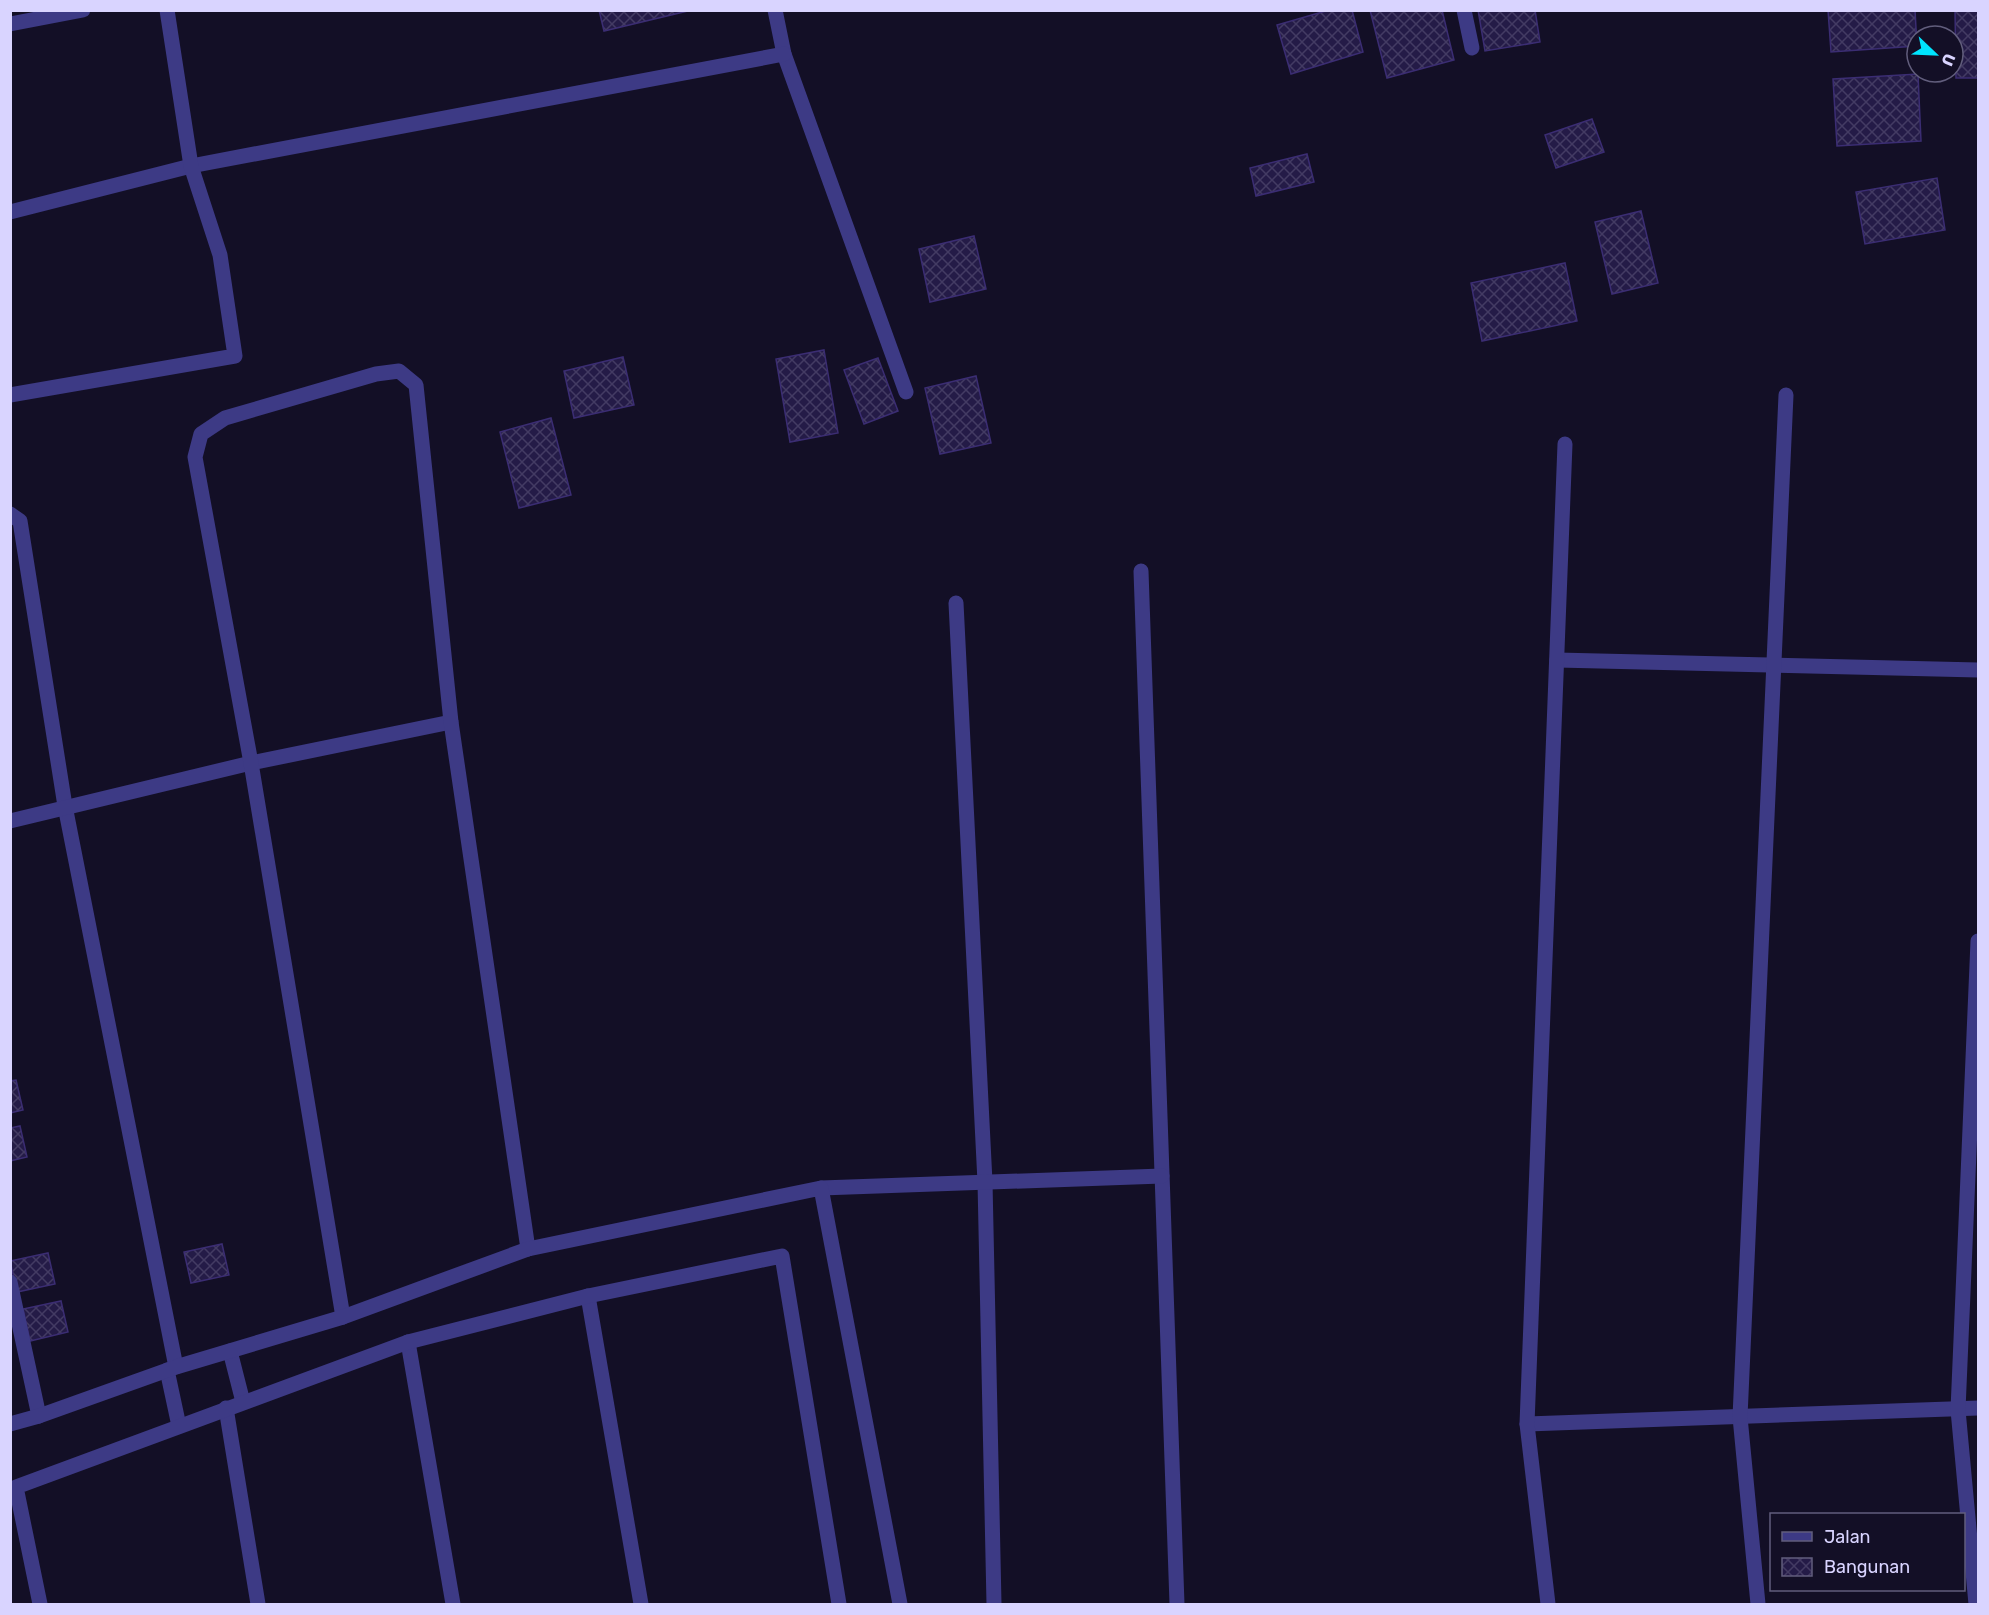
<svg xmlns="http://www.w3.org/2000/svg" width="1989" height="1615" viewBox="0 0 1989 1615" font-family="Rubik,sans-serif">
<style>
.building{fill:url(#building-cross-hatch);stroke:#3b2d73;stroke-width:1.5}
.lines{fill:none;stroke-linecap:round;stroke-linejoin:round}
.minor{stroke:#3d3a85;stroke-width:15}
</style>
<defs>
<pattern id="building-cross-hatch" width="8" height="8" patternUnits="userSpaceOnUse" patternTransform="scale(1.5)"><rect width="8" height="8" fill="#241b47"/><path d="M0 0l8 8M0 8l8-8" fill="none" stroke="#433b63"/></pattern>
</defs>
<rect width="100%" height="100%" fill="#130f26"/>
<g class="building">
<path d="M599 10H692L604 31Z"/>
<path d="M1329 10H1352L1363 52 1291 74 1277 25Z"/>
<path d="M1370 10H1442L1454 60 1387 78Z"/>
<path d="M1478 10H1535L1540 42 1485 51Z"/>
<path d="M1828 10H1915L1917 46 1831 52Z"/>
<path d="M1955 10H1978V78H1956Z"/>
<path d="M1918 74 1921 141 1837 146 1833 79Z"/>
<path d="M1592 119 1604 152 1556 168 1545 135Z"/>
<path d="M1307 154 1314 182 1256 196 1250 168Z"/>
<path d="M1937 178 1945 230 1865 244 1856 192Z"/>
<path d="M1641 211 1658 283 1612 294 1595 222Z"/>
<path d="M974 236 986 289 930 302 919 249Z"/>
<path d="M1565 263 1577 321 1482 341 1471 283Z"/>
<path d="M824 350 838 433 790 442 776 359Z"/>
<path d="M623 357 634 405 574 418 564 371Z"/>
<path d="M878 358 898 411 864 424 844 370Z"/>
<path d="M976 376 991 443 940 454 925 388Z"/>
<path d="M551 418 571 495 519 508 500 432Z"/>
<path d="M16 1080 23 1110 10 1113V1081Z"/>
<path d="M20 1126 27 1157 10 1161V1128Z"/>
<path d="M222 1244 229 1275 191 1283 184 1252Z"/>
<path d="M48 1253 55 1284 17 1292 10 1261Z"/>
<path d="M61 1301 68 1332 30 1341 23 1309Z"/>
</g>
<g class="lines">
<g class="minor">
<path d="M775 10 784 54 906 392"/>
<path d="M1464 10 1472 48"/>
<path d="M10 24 83 10"/>
<path d="M10 212 191 166 784 54"/>
<path d="M10 395 235 356 220 255 191 166 167 10"/>
<path d="M10 514 20 521 65 806 176 1367"/>
<path d="M1141 571 1177 1604"/>
<path d="M956 603 985 1182 994 1604"/>
<path d="M1557 660 1978 670"/>
<path d="M10 821 251 763 451 722"/>
<path d="M821 1188 1162 1176"/>
<path d="M10 1282 39 1416"/>
<path d="M588 1296 641 1604"/>
<path d="M343 1317 251 763 195 457 201 434 225 418 376 374 399 371 416 385 451 722 528 1249"/>
<path d="M408 1342 453 1604"/>
<path d="M230 1351 243 1402"/>
<path d="M167 1370 179 1426"/>
<path d="M226 1408 258 1604"/>
<path d="M10 1424 39 1416 176 1367 343 1317 528 1249 821 1188 900 1604"/>
<path d="M1527 1424 1978 1408"/>
<path d="M40 1604 16 1487 408 1342 588 1296 782 1256 839 1604"/>
<path d="M1548 1604 1527 1424 1565 444"/>
<path d="M1758 1604 1740 1417 1786 395"/>
<path d="M1976 1604 1958 1410 1978 941"/>
</g>
</g>
<rect width="1989" height="1615" fill="none" stroke="#d9d4ff" stroke-width="24"/>
<rect x="1770" y="1513" width="195" height="78" fill="#130f26" stroke="#625e7d" stroke-width="1.5"/>
<rect x="1782" y="1532" width="30" height="9" fill="#3d3a85" stroke="#625e7d" stroke-width="1.5"/>
<text x="1824" y="1543" font-size="18" fill="#d9d4ff">Jalan</text>
<rect x="1782" y="1558" width="30" height="18" fill="url(#building-cross-hatch)" stroke="#625e7d" stroke-width="1.5"/>
<text x="1824" y="1573" font-size="18" fill="#d9d4ff">Bangunan</text>
<g transform="translate(1935 54) rotate(113)"><circle r="28" fill="#130f26" stroke="#625e7d" stroke-width="1.5"/>
<path d="M0-4.5L10 22L0 15L-10 22Z" fill="#00e5ff"/>
<text y="-9" font-size="16" font-weight="bold" text-anchor="middle" fill="#d9d4ff">U</text>
</g>
</svg>
